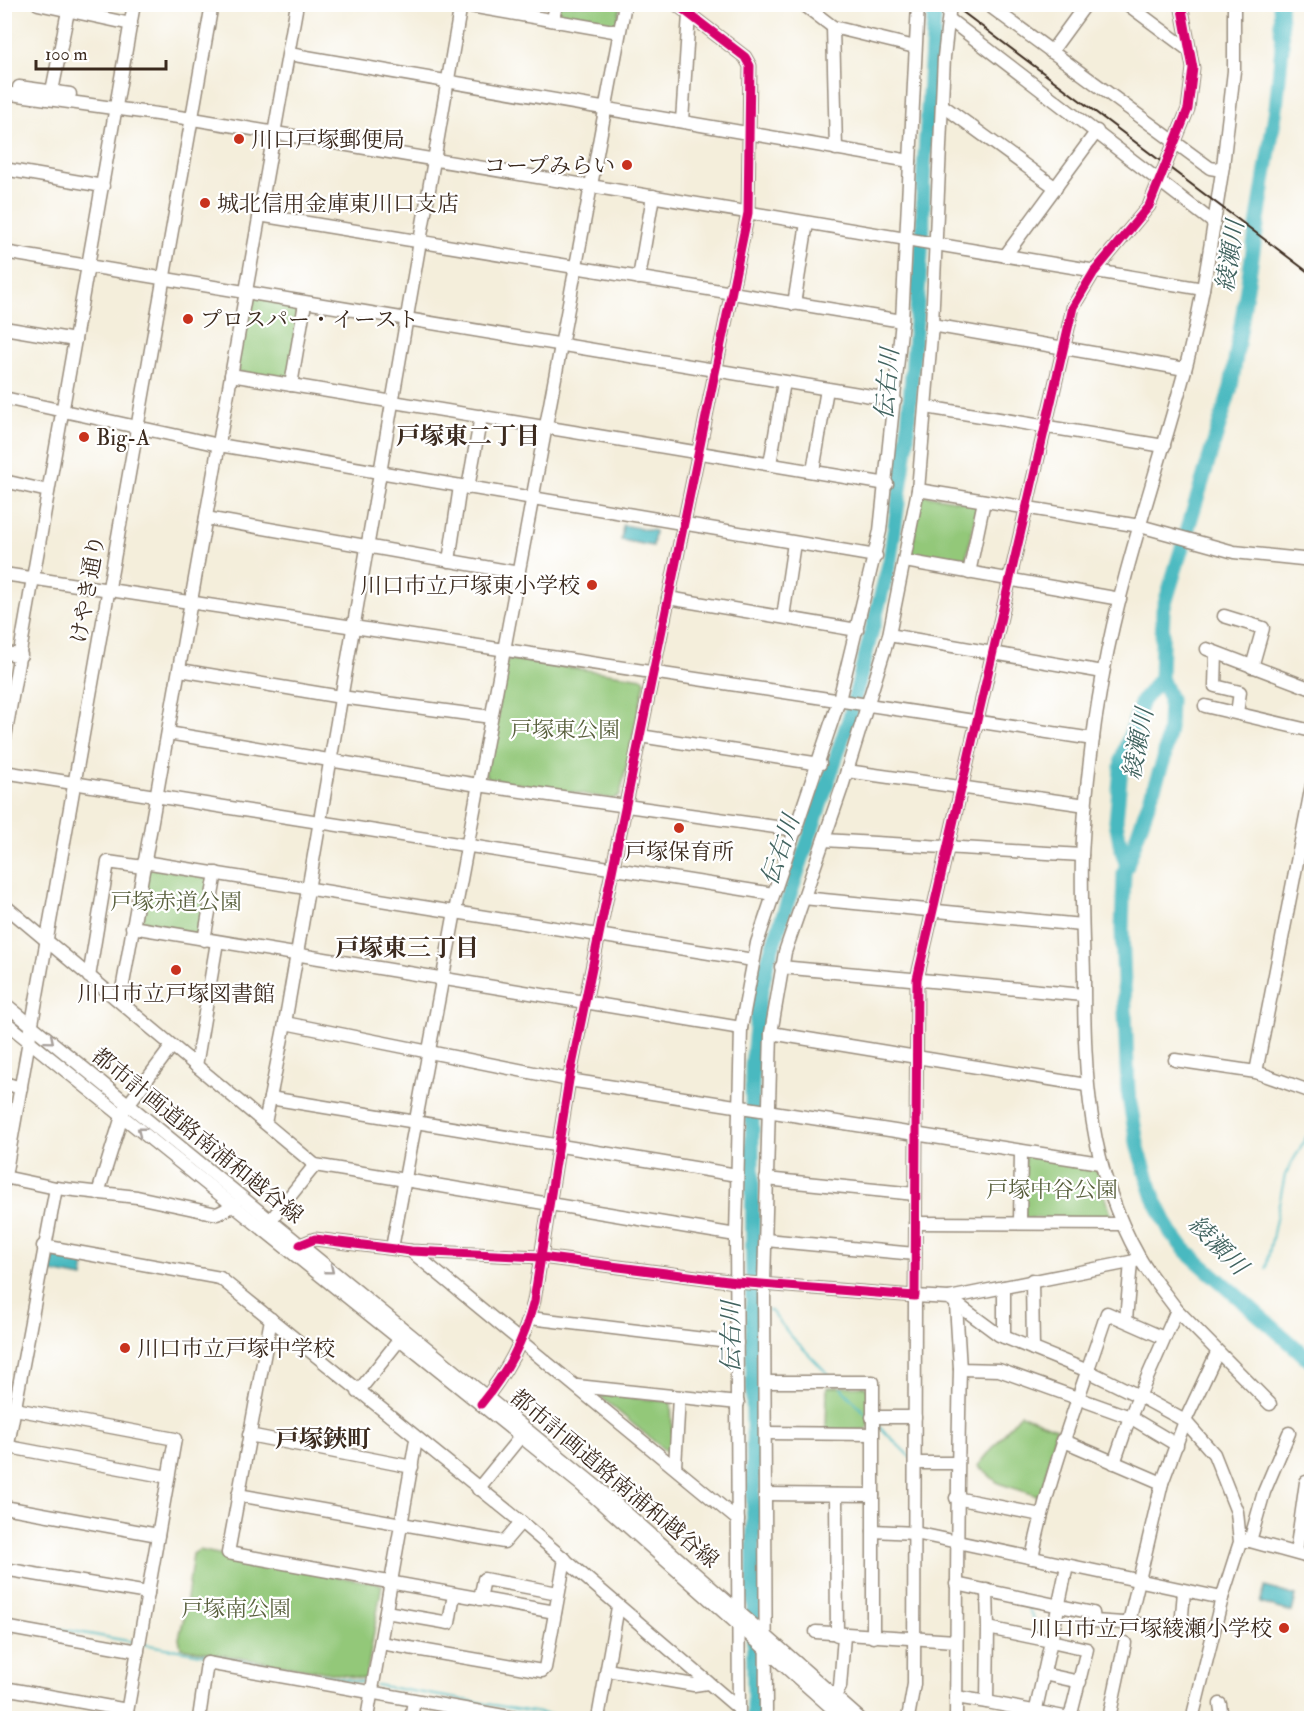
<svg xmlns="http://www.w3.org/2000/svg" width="1316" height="1723" viewBox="0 0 1316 1723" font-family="'IM FELL Double Pica','Noto Serif JP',serif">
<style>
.green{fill:#93c879;stroke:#67794c;stroke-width:1.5}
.water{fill:#4ab9c0;stroke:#42726f;stroke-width:1.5}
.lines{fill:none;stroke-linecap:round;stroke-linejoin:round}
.stream{stroke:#4ab9c0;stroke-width:2}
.river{stroke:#4ab9c0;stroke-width:15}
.minor-casing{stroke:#988c7c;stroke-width:15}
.minor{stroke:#fff;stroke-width:12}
.rail{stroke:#3b2a1e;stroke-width:2}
.cycleway-casing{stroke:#fff;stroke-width:13}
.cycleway{stroke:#d6006c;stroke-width:9}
.oneway{stroke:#a79f9a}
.poi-dot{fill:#c8321e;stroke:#fff;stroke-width:2}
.labels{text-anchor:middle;stroke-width:4.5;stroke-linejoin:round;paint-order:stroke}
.poi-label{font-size:22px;fill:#3b2a1e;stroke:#fff;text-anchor:start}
.street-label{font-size:22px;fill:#3b2a1e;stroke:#fff}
.park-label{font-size:22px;fill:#5a613e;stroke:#fff}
.water-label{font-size:24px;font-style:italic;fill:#41635f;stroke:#fff}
.neighbourhood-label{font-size:24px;font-weight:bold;fill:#3b2a1e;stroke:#fff}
</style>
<rect width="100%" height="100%" fill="#fff"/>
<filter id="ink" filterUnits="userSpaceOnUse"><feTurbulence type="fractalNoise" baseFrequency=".0167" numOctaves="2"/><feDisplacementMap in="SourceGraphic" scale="12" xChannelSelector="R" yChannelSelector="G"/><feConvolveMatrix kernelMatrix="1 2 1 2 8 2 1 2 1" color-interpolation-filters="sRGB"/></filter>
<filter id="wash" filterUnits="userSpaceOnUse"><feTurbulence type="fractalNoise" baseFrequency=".008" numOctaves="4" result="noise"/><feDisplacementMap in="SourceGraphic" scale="24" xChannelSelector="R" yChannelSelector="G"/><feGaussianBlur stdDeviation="1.35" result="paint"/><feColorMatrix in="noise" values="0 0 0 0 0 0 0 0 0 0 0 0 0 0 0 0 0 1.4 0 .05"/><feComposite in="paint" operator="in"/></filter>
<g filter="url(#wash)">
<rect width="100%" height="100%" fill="#f4eedb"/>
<g class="green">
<path d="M559 5H621L617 23 613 27 561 18 558 13Z"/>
<path d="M253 296 298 304 302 308 290 377 284 380 239 372 236 367 248 302Z"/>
<path d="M925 495 978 504 964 568 915 560 911 555 920 499Z"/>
<path d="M510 659 643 678 645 682 620 795 613 799 489 779 485 774 506 662Z"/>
<path d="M150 866 212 879 199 936 139 923 147 870Z"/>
<path d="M1025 1155 1092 1166 1098 1172 1111 1214 1107 1219 1027 1218 1024 1215Z"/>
<path d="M864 1386 870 1391 869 1426 865 1430H826L827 1387Z"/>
<path d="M603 1394 671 1402 673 1451 668 1453 601 1397Z"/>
<path d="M1020 1414 1056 1428 1041 1497 998 1483 978 1466Z"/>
<path d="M199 1550 223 1555V1557L382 1584 366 1679 181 1648 179 1638 185 1613 193 1554Z"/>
</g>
<g class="water">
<path d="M623 525 655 531 653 546 621 540Z"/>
<path d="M53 1257 85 1263 83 1278 51 1272Z"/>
<path d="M1265 1587 1296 1596 1292 1612 1260 1603Z"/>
</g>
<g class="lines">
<g class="stream">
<path d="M1266 1268 1285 1175 1312 1127"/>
<path d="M768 1310 771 1311 790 1335 831 1377"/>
<path d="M841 1388 868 1416"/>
<path d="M879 1426 911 1458"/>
<path d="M1028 1608 1042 1635"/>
<path d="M4 1619 134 1642"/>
<path d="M143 1644 368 1683"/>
<path d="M376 1685 569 1718"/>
</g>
<g class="river">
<path d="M1280 4 1282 47 1276 108 1231 387 1163 610 1161 678 1170 699 1169 728 1164 759 1124 873 1122 930 1128 1092 1138 1148 1154 1198 1171 1233 1186 1251 1312 1362"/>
<path d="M1127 866 1121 848 1116 821 1122 758 1142 701 1161 678"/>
<path d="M754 1718 752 1066 758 1007 767 963 850 716 890 560 907 440 923 229V184L935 4"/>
</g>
</g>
</g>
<g filter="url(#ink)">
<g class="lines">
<g class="minor-casing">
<g id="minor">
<path d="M38 4 131 24"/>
<path d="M459 4 619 32"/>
<path d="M803 4 833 27 915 47"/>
<path d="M987 4 1210 168 1216 169 1223 166 1234 71V4"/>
<path d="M1127 4 1190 51"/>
<path d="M553 20 556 4"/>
<path d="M950 20 1214 223"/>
<path d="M833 27 836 149"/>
<path d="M1051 52 1086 4"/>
<path d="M289 54 910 161"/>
<path d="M19 87 70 94"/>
<path d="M52 91 68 11"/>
<path d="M4 93 193 119 1203 289"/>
<path d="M942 105 1056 188"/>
<path d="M682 121 689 14 696 4"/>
<path d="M4 169 103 186"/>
<path d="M259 215 902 321"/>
<path d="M4 252 895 400"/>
<path d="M1005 256 1097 131"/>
<path d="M639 278 653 196"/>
<path d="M794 304 807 223"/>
<path d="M932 325 1185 369"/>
<path d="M4 328 75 340"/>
<path d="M231 375 887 484"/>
<path d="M291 385 305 303"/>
<path d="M4 398 219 445 876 556"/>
<path d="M926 407 1164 446"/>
<path d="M770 464 784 382"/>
<path d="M813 471 827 389"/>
<path d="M4 481 48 491"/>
<path d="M468 488 481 416"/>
<path d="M918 490 1140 526 1234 552 1312 560"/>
<path d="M206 518 519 573"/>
<path d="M449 561 460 486"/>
<path d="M905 561 1120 599"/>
<path d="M969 573 984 501"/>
<path d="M4 574 1093 739"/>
<path d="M668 598 857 630"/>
<path d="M1224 616 1263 628 1252 667"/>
<path d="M783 617 794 543"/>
<path d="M889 635 1103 672"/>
<path d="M1207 649 1312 689"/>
<path d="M4 653 21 655"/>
<path d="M1216 653 1215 686 1240 692 1237 713"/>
<path d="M180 670 341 697 491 717"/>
<path d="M1205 706 1312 731"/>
<path d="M168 733 478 785 797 830"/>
<path d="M640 736 820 764"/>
<path d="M4 743 134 4"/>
<path d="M847 771 1086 805"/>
<path d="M4 772 773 894"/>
<path d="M824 840 1082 855"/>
<path d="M144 862 753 960"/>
<path d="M803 898 1082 925"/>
<path d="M4 905 315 1165 736 1235"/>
<path d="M132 927 741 1028"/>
<path d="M204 940 216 873"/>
<path d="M781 967 1083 995"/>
<path d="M89 977 108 862 143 867"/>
<path d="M120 1001 297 4"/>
<path d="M4 1003 598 1488 859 1718"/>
<path d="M4 1021 580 1484 843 1718"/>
<path d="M285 1023 569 1080 1100 1163"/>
<path d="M771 1033 1086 1085"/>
<path d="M1175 1060 1256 1072 1312 1092"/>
<path d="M196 1066 217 942"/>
<path d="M1256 1072 1312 785"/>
<path d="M4 1083 21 1088"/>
<path d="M270 1098 737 1175"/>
<path d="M265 1123 285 1023 461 4"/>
<path d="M4 1177 56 1188 137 1197 217 1214 235 1205"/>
<path d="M766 1179 915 1194"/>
<path d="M4 1182 212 4"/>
<path d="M98 1193 124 1110 172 1046"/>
<path d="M915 1223 1122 1224"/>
<path d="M1020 1223 1021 1151"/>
<path d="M266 1226 315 1165"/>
<path d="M766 1240 915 1254"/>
<path d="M300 1245 315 1239 411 1251 541 1257 736 1282 915 1296 917 979 1073 307 1094 272 1149 206 1188 109 1193 68 1181 4"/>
<path d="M43 1246 220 1278 521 1522 738 1708"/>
<path d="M392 1248 625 4"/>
<path d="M411 1251 738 1520"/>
<path d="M1032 1280 1033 1349"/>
<path d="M1004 1287V1337"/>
<path d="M949 1298 1140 1260"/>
<path d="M956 1304 960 1369 999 1370 1130 1417 1177 1445"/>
<path d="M1177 1310 1270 1404"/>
<path d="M530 1318 737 1343"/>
<path d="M271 1319 228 1553 555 1612"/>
<path d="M1126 1320 1131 1262"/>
<path d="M766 1382H873V1637"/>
<path d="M577 1386 738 1403"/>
<path d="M358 1392 404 1334"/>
<path d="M481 1404C507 1372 524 1341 534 1301L569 1080 748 213 750 66 745 57 676 4"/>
<path d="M15 1409 175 1439 126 1718"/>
<path d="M872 1417H915"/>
<path d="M766 1433 872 1434"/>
<path d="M249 1435 412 1467"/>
<path d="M1062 1440 1162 1483"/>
<path d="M4 1446 168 1477"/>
<path d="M915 1463H957"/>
<path d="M1114 1463 1130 1417 1177 1310C1164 1292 1149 1275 1139 1257 1088 1166 1084 1077 1084 975 1083 936 1081 896 1082 856 1085 795 1092 734 1103 674 1122 570 1158 471 1185 370 1203 303 1212 234 1223 166"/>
<path d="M4 1466 56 1188"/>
<path d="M675 1467 679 1397"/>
<path d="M478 1489 521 1436"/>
<path d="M765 1494 873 1495"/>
<path d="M238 1495 504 1542 521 1522"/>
<path d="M836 1495 837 1635"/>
<path d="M956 1498 1041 1515"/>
<path d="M4 1507 158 1535"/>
<path d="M873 1531 915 1533 1222 1598"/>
<path d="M1243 1541H1250L1312 1558"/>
<path d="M1250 1541 1264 1492 1289 1433"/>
<path d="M1296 1553 1306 1482"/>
<path d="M1032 1558C1049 1474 1080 1395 1107 1313L1164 1338"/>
<path d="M1067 1566 1051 1641 1087 1649 1070 1718"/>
<path d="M4 1569 148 1593"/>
<path d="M956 1584 1093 1613 1094 1621 1181 1627 1184 1591"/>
<path d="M987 1590 988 1628 1051 1641 1034 1718"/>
<path d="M480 1599 484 1579 558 1593"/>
<path d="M386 1612 449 1623 454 1594"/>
<path d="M1129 1622 1162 1483 1185 1421 1217 1353"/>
<path d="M4 1627 138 1651"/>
<path d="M816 1632 955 1641"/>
<path d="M381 1643 542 1671 545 1668 565 1559"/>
<path d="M607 1670 694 1685 707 1683"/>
<path d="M1043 1674 1080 1682"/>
<path d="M4 1688 127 1710"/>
<path d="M956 1697 987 1702 988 1628"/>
<path d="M987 1702 1069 1718"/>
<path d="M831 1704 840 1687 844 1636"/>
<path d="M1220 1704 1222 1718"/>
<path d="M199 1718 207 1663 515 1718"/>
<path d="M367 1718 416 1440"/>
<path d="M411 1718 414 1701"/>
<path d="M601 1718H598L618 1607"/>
<path d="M739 1718 736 1235 741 1028 757 943 839 700 880 531 902 321 918 4"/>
<path d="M766 1718 764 1283 771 1033 785 952 842 787 889 635 918 490 932 325 944 57 950 4"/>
<path d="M908 1718 914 1684 915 1296 949 1298 999 1335 1088 1371 1143 1398 1185 1421 1214 1454 1237 1512 1240 1542 1222 1598 1194 1711"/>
<path d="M956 1718C957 1602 957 1486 960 1369"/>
<path d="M1109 1718 1125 1643"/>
</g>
</g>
<use href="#minor" class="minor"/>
<path class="rail" d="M952 4 1312 275"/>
<g class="cycleway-casing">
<g id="cycleway">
<path d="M300 1245 315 1239 411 1251 541 1257 736 1282 915 1296 917 979 1073 307 1094 272 1149 206 1188 109 1193 68 1181 4"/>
<path d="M481 1404C507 1372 524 1341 534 1301L569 1080 748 213 750 66 745 57 676 4"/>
</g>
</g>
<use href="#cycleway" class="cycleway"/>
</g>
<defs><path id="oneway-chevron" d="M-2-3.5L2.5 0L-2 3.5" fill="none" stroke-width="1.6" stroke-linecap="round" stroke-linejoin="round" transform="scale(1.5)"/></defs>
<g class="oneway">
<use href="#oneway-chevron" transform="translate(50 1040) rotate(40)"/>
<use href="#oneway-chevron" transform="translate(141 1131) rotate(-142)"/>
<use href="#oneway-chevron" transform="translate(330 1270) rotate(39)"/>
</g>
</g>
<g class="poi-dot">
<circle cx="239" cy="139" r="6"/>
<circle cx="627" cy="165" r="6"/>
<circle cx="205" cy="203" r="6"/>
<circle cx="188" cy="319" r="6"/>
<circle cx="84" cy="437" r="6"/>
<circle cx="592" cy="585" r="6"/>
<circle cx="679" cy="828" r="6"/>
<circle cx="176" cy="970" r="6"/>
<circle cx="125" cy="1348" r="6"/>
<circle cx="1284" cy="1628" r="6"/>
</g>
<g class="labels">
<g class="poi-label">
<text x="251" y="147">川口戸塚郵便局</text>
<text x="615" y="173" text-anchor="end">コープみらい</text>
<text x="217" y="211">城北信用金庫東川口支店</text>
<text x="200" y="327">プロスパー・イースト</text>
<text x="96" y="445">Big-A</text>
<text x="580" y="593" text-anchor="end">川口市立戸塚東小学校</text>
<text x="679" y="859" text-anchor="middle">戸塚保育所</text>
<text x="176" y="1001" text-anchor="middle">川口市立戸塚図書館</text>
<text x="137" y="1356">川口市立戸塚中学校</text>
<text x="1272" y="1636" text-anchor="end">川口市立戸塚綾瀬小学校</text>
</g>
<g class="street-label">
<text transform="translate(87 589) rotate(-80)" y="8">けやき通り</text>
<text transform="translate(198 1135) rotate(39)" y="8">都市計画道路南浦和越谷線</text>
<text transform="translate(615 1478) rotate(40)" y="8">都市計画道路南浦和越谷線</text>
</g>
<g class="park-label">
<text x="565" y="737">戸塚東公園</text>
<text x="176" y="909">戸塚赤道公園</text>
<text x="1052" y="1197">戸塚中谷公園</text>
<text x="236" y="1616">戸塚南公園</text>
</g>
<g class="water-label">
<text transform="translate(1230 256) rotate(-81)" y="8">綾瀬川</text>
<text transform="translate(887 384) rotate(-85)" y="8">伝右川</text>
<text transform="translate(1138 744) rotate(-79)" y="8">綾瀬川</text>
<text transform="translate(780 850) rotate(-71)" y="8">伝右川</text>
<text transform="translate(1218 1245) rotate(45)" y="8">綾瀬川</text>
<text transform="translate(731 1337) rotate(-90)" y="8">伝右川</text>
</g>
<g class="neighbourhood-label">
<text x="468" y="444">戸塚東二丁目</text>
<text x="407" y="956">戸塚東三丁目</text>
<text x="323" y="1447">戸塚鋏町</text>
</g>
</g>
<rect width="1316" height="1723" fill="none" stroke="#fff" stroke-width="24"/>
<path d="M36 60v9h130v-9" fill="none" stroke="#3b2a1e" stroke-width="3"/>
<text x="45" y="60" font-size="18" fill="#3b2a1e" stroke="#ffffff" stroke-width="4.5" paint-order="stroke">100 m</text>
</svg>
